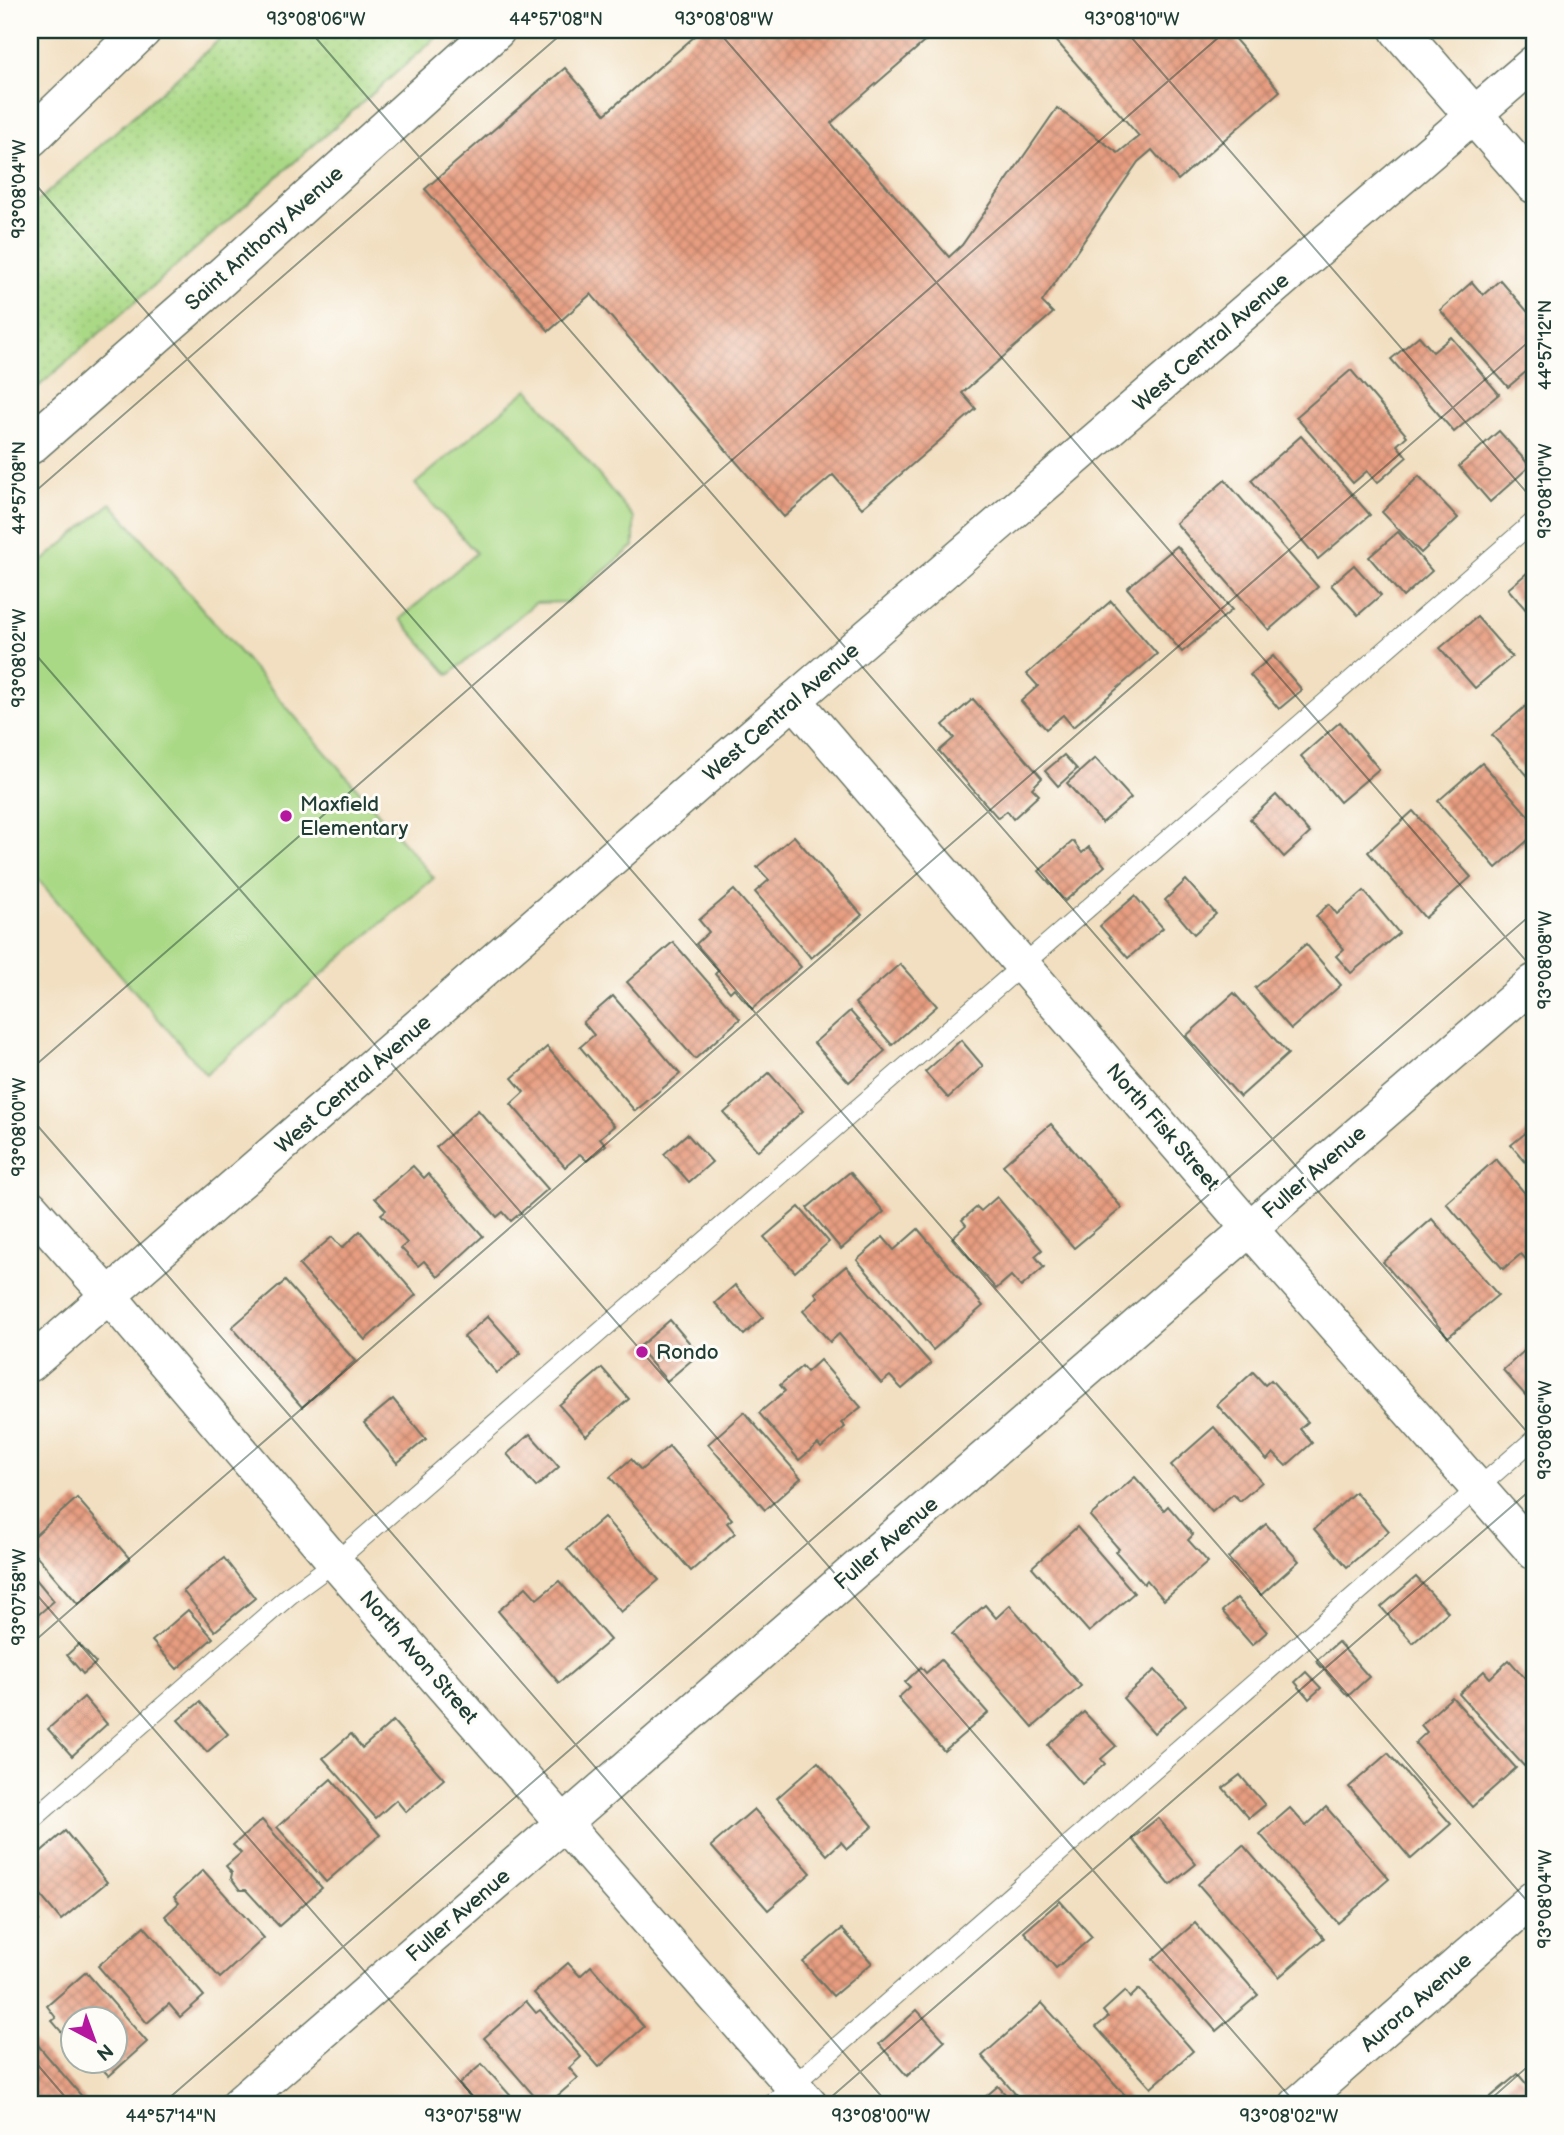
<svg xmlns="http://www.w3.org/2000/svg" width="1564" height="2135" viewBox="0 0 1564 2135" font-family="'Balsamiq Sans',sans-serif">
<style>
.grass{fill:url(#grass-dots);stroke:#648b5d;stroke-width:2}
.park{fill:#aad986;stroke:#648b5d;stroke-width:2}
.building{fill:url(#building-cross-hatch)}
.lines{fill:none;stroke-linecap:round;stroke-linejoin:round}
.lane-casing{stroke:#697665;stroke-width:20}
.street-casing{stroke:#697665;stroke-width:38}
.secondary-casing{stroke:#697665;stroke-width:41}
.highway-casing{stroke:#697665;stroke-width:41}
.lane{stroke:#fff;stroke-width:18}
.street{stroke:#fff;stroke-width:35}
.secondary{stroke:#fff;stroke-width:38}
.highway{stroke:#fff;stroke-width:38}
.ticks{fill:none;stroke:#1f3d34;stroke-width:2;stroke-opacity:0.45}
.poi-dot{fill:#b5179e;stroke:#fdfcf7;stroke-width:2.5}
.labels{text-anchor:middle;stroke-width:6;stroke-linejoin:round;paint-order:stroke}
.street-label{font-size:21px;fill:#1f3d34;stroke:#fdfcf7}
.poi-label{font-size:21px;fill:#1f3d34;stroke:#fdfcf7;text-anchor:start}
.neatline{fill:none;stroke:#1f3d34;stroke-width:2.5}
.ticks-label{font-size:18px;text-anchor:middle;fill:#1f3d34}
</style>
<defs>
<pattern id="grass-dots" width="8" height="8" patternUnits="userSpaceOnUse" patternTransform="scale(1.75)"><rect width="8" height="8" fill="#aad986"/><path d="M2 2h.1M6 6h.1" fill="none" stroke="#92bb74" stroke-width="1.8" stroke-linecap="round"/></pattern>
<pattern id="building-cross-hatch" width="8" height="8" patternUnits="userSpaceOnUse" patternTransform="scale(1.75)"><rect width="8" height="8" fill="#e79d80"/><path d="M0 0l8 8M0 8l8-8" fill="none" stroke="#bb816a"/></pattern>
</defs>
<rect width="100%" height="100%" fill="#fdfcf7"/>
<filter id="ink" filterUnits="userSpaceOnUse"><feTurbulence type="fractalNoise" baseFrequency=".0143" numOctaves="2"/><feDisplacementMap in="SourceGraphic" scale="14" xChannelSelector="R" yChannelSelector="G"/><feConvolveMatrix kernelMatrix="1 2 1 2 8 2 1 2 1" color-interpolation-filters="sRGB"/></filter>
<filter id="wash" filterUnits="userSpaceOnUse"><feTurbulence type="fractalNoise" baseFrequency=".00686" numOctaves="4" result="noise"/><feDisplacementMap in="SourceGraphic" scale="28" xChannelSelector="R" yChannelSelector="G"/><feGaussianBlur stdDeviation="1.57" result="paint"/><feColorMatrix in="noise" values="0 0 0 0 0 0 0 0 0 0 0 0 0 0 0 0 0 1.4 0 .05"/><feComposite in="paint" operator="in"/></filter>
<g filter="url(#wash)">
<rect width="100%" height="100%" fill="#f2dfc1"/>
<path class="grass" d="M230 30H445L30 394V208Z"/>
<g class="park">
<path d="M528 389 634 518V546L567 602 535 603 449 675 400 619 476 553 415 484Z"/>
<path d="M111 503 434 878 206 1074 30 870V572Z"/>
</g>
<g id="blocks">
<g class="building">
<path d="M702 30H938L831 123 949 257 962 245 1057 108 1118 153 1139 136 1047 30H1227L1280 91 1178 180 1152 150 1138 162 1042 302 1053 313 962 393 976 409 862 508 833 475 784 517 591 294 549 331 425 189 565 68 605 114Z"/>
<path d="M1500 280 1534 319V365L1508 387 1440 310 1472 282 1483 295Z"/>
<path d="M1419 336 1433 352 1451 337 1499 394 1454 432 1391 359Z"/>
<path d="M1351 370 1407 436 1397 445 1407 457 1377 483 1367 471 1353 483 1296 417Z"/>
<path d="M1499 431 1530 466 1490 502 1459 466Z"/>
<path d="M1301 436 1370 515 1318 559 1251 480Z"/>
<path d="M1419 476 1458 518 1421 553 1382 512Z"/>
<path d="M1225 480 1318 587 1269 630 1176 523Z"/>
<path d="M1398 532 1432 571 1403 597 1369 557Z"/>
<path d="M1177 546 1232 610 1182 652 1127 588Z"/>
<path d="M1354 565 1381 595 1358 615 1331 585Z"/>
<path d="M1534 567V619L1508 589Z"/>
<path d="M1111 601 1157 654 1073 727 1063 715 1046 729 1021 701 1038 686 1027 674Z"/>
<path d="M1477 617 1512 657 1475 688 1440 648Z"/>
<path d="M1273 656 1302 690 1279 709 1250 675Z"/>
<path d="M973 699 1042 778 1032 788 1039 795 1013 819 1007 811 998 818 939 751 954 738 943 725Z"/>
<path d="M1534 699V783L1492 735Z"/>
<path d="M1340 722 1379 769 1340 802 1301 756Z"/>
<path d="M1064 755 1077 769 1058 786 1045 771Z"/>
<path d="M1095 758 1131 798 1102 823 1067 783Z"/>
<path d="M1482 763 1534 822V835L1496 868 1438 801Z"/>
<path d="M1276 795 1310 833 1284 857 1250 819Z"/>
<path d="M1413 811 1471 877 1425 918 1368 852Z"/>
<path d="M794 836 862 915 811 958 755 892 769 880 757 867Z"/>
<path d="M1073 841 1082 853 1089 847 1105 866 1065 901 1039 871Z"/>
<path d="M1186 880 1216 914 1194 934 1165 900Z"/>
<path d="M734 890 801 967 752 1009 734 988 730 992 715 974 719 970 696 944 709 932 699 920Z"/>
<path d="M1364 891 1399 933 1351 973 1336 956 1344 949 1316 916 1329 904 1337 914Z"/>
<path d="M1135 896 1163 928 1128 958 1100 926Z"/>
<path d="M673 942 740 1019 695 1059 627 982Z"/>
<path d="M1306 944 1341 985 1291 1029 1255 988Z"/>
<path d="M900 964 937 1006 892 1045 855 1003Z"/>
<path d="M1234 993 1288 1054 1240 1097 1186 1036Z"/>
<path d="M613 996 680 1074 635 1111 580 1047 594 1035 583 1022Z"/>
<path d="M850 1011 885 1051 849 1082 814 1043Z"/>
<path d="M961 1040 983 1066 948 1098 925 1072Z"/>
<path d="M547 1047 614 1126 600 1138 606 1145 587 1161 580 1154 565 1167 511 1104 524 1092 512 1078Z"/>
<path d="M769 1073 803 1111 758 1151 724 1113Z"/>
<path d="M478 1110 548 1189 511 1221 503 1212 497 1217 436 1147Z"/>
<path d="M1051 1124 1122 1208 1074 1248 1003 1165Z"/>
<path d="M1534 1126V1172L1511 1145Z"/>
<path d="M687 1134 712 1162 689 1182 664 1154Z"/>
<path d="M1496 1159 1534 1204V1264L1532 1266 1521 1254 1503 1269 1446 1203Z"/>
<path d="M413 1166 424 1178 428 1174 483 1236 438 1277 424 1261 418 1266 401 1248 407 1243 381 1214 386 1210 375 1198Z"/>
<path d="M850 1172 884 1212 841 1249 807 1208Z"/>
<path d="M997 1197 1042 1250 1035 1256 1044 1267 1021 1287 1011 1276 996 1289 952 1238 966 1225 962 1220 977 1207 981 1211Z"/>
<path d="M799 1207 829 1242 795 1272 764 1237Z"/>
<path d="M1432 1219 1498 1295 1448 1337 1383 1262Z"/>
<path d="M918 1229 983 1306 933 1350 857 1260 883 1237 894 1250Z"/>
<path d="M360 1231 416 1295 365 1340 299 1265 332 1237 342 1248Z"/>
<path d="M846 1266 931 1364 902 1389 890 1376 881 1383 839 1334 830 1342 803 1311 818 1297 815 1293Z"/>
<path d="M285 1281 355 1361 302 1407 232 1327Z"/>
<path d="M735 1285 763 1317 744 1335 715 1303Z"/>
<path d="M488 1316 521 1353 497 1373 464 1337Z"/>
<path d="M670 1320 699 1354 667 1381 638 1348Z"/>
<path d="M1534 1342V1405L1503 1370Z"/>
<path d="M820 1360 861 1407 841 1423 845 1427 821 1448 818 1444 799 1460 759 1413 785 1391 780 1385 802 1366 807 1372Z"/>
<path d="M602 1368 629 1399 586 1436 559 1405Z"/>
<path d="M1253 1372 1265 1385 1271 1380 1308 1422 1300 1429 1312 1443 1286 1466 1273 1453 1267 1460 1217 1405Z"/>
<path d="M393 1399 426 1439 397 1463 364 1423Z"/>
<path d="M744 1412 801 1478 765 1510 708 1444Z"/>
<path d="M1214 1427 1262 1482 1240 1501 1233 1494 1212 1512 1171 1465Z"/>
<path d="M530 1434 559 1467 536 1487 507 1454Z"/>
<path d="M669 1446 732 1519 727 1523 735 1533 691 1571 610 1477 631 1459 641 1470Z"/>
<path d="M1135 1477 1164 1510 1168 1506 1193 1535 1188 1540 1208 1562 1164 1600 1147 1580 1144 1584 1116 1552 1119 1549 1090 1516Z"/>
<path d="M1355 1492 1389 1531 1347 1567 1314 1529Z"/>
<path d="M77 1498 130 1559 78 1604 30 1548V1540Z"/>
<path d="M604 1517 659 1580 621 1612 567 1549Z"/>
<path d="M1266 1524 1299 1561 1261 1595 1228 1558Z"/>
<path d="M1077 1527 1134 1593 1089 1632 1032 1567Z"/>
<path d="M224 1558 255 1598 215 1631 183 1591Z"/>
<path d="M30 1572 54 1601 30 1622Z"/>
<path d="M1416 1577 1448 1612 1413 1643 1381 1607Z"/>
<path d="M559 1581 610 1640 559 1683 498 1611 526 1587 537 1599Z"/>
<path d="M1237 1598 1267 1632 1252 1645 1222 1611Z"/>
<path d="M985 1605 996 1618 1010 1605 1081 1686 1033 1727 952 1634Z"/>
<path d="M188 1610 213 1638 177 1669 152 1641Z"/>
<path d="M1338 1642 1369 1677 1348 1696 1316 1661Z"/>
<path d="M79 1644 96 1663 83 1674 67 1655Z"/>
<path d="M941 1660 988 1713 944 1751 898 1698 910 1687 905 1682 921 1667 926 1673Z"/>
<path d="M1509 1660 1534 1688V1757L1524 1766 1459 1694 1484 1671 1490 1678Z"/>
<path d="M1155 1670 1186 1705 1154 1733 1123 1698Z"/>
<path d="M1306 1672 1321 1688 1309 1699 1295 1682Z"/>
<path d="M84 1697 107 1724 72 1756 48 1729Z"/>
<path d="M1452 1697 1516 1768 1472 1807 1415 1743 1427 1732 1421 1725Z"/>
<path d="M200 1702 228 1734 207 1752 178 1720Z"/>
<path d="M1084 1712 1116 1746 1101 1759 1105 1764 1082 1784 1048 1745Z"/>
<path d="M393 1721 444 1779 406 1812 396 1800 376 1818 323 1758 351 1734 362 1748Z"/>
<path d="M1388 1753 1451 1824 1411 1859 1349 1787Z"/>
<path d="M818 1762 873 1826 847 1849 841 1842 827 1855 777 1798Z"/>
<path d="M1240 1775 1265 1805 1249 1818 1223 1788Z"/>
<path d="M331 1779 380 1835 326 1882 277 1827Z"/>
<path d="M1326 1807 1389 1879 1338 1923 1260 1834 1290 1808 1306 1826Z"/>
<path d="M754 1809 811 1873 768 1910 711 1846Z"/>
<path d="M1158 1818 1196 1864 1170 1885 1132 1839Z"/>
<path d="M262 1820 322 1888 279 1926 246 1890H240L231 1878 232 1873 226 1866 241 1853 233 1845Z"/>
<path d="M65 1831 107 1882 61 1920 30 1883V1861Z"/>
<path d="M1243 1845 1324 1938 1279 1977 1198 1884Z"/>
<path d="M203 1870 264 1938 220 1978 165 1916 179 1903 174 1897Z"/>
<path d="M1060 1901 1092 1937 1056 1968 1024 1932Z"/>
<path d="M30 1911 39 1921 30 1929Z"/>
<path d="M1195 1923 1258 1995 1216 2031 1153 1959Z"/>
<path d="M144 1926 204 1996 180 2017 169 2004 147 2023 98 1966Z"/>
<path d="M842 1929 872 1963 833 1996 803 1962Z"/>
<path d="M568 1963 580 1976 591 1966 644 2027 599 2067 534 1993Z"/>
<path d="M86 1972 147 2042 109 2076 96 2062H116V2020H74V2040L71 2043 52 2021 56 2018 47 2006Z"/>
<path d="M1139 1989 1193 2051 1151 2088 1096 2027 1108 2017 1103 2011 1125 1991 1130 1998Z"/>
<path d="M526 2001 536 2013 540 2010 581 2057 569 2068 578 2078 547 2105H542L484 2038Z"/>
<path d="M1042 2003 1134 2105H1025L982 2056Z"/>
<path d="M917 2010 945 2041 907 2076 879 2044Z"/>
<path d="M30 2036 85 2100 79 2105H30Z"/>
<path d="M482 2064 519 2105H478L459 2084Z"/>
<path d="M1518 2074 1534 2093V2105H1481Z"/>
<path d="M998 2086 1015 2105H976Z"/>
</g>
</g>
</g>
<g filter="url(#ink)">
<use href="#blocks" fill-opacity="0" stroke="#697665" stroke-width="2"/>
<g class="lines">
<g class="lane-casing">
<g id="lane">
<path d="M30 1822 290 1595 335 1562 1534 521"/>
<path d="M770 2105 1534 1439"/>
</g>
</g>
<g class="street-casing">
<g id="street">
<path d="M794 700 1249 1228 1534 1552"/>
<path d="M30 1207 109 1296 335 1562 810 2105"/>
<path d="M30 1364 794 700 1534 63"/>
<path d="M238 2105 1534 982"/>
<path d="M1297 2105 1534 1898"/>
</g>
</g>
<g class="secondary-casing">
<g id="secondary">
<path d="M1399 30 1534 184"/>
<path d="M30 445 205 292 496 30"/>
</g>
</g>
<g class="highway-casing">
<path id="highway" d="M30 138 142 30"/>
</g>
<use href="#lane" class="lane"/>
<use href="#street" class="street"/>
<use href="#secondary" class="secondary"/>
<use href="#highway" class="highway"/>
</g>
</g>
<path class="ticks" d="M309 30 1534 1440M717 30 1534 970M1125 30 1534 501M1533 30 1534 32M30 178 1534 1909M30 496 566 30M30 648 1297 2105M30 1070 1227 30M30 1117 889 2105M30 1587 481 2105M30 1645 1534 337M30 2056 72 2105M161 2105 1534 912M822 2105 1534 1487M1484 2105 1534 2061"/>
<g class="poi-dot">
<circle cx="286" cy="816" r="7"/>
<circle cx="642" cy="1352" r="7"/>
</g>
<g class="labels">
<g class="street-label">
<text transform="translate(264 238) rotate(-42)" y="7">Saint Anthony Avenue</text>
<text transform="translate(1211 342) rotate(-41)" y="7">West Central Avenue</text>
<text transform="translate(781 712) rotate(-41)" y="7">West Central Avenue</text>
<text transform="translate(353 1084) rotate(-41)" y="7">West Central Avenue</text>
<text transform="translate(1163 1127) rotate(49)" y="7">North Fisk Street</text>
<text transform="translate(1314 1172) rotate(-41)" y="7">Fuller Avenue</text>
<text transform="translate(886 1543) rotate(-41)" y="7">Fuller Avenue</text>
<text transform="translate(419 1657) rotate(49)" y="7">North Avon Street</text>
<text transform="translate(458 1915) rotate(-41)" y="7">Fuller Avenue</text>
<text transform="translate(1416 2002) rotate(-41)" y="7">Aurora Avenue</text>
</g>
<g class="poi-label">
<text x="300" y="811">Maxfield<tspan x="300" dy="24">Elementary</tspan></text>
<text x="656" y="1359">Rondo</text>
</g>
</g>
<rect width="1564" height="2135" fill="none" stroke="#fdfcf7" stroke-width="77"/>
<g transform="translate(94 2040) rotate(139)"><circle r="33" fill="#fdfcf7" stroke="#a4b0a9" stroke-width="2"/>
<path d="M0-5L12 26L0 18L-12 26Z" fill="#b5179e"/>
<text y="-10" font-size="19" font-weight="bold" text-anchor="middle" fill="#1f3d34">N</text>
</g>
<rect x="38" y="38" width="1488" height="2058" class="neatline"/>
<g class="ticks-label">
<text x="316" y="25">93°08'06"W</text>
<text x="556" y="25">44°57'08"N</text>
<text x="724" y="25">93°08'08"W</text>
<text x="1132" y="25">93°08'10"W</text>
<text transform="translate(19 189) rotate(-90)" y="6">93°08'04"W</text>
<text transform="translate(1545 345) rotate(-90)" y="6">44°57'12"N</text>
<text transform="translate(19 488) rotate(-90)" y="6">44°57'08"N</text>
<text transform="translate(1545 491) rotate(-90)" y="6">93°08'10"W</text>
<text transform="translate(19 658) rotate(-90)" y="6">93°08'02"W</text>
<text transform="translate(1545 960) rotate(-90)" y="6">93°08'08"W</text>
<text transform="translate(19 1127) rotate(-90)" y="6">93°08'00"W</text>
<text transform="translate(1545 1430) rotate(-90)" y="6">93°08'06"W</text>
<text transform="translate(19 1597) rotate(-90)" y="6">93°07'58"W</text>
<text transform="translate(1545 1899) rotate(-90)" y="6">93°08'04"W</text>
<text x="171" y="2122">44°57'14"N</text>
<text x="473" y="2122">93°07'58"W</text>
<text x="881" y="2122">93°08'00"W</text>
<text x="1289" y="2122">93°08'02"W</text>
</g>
</svg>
